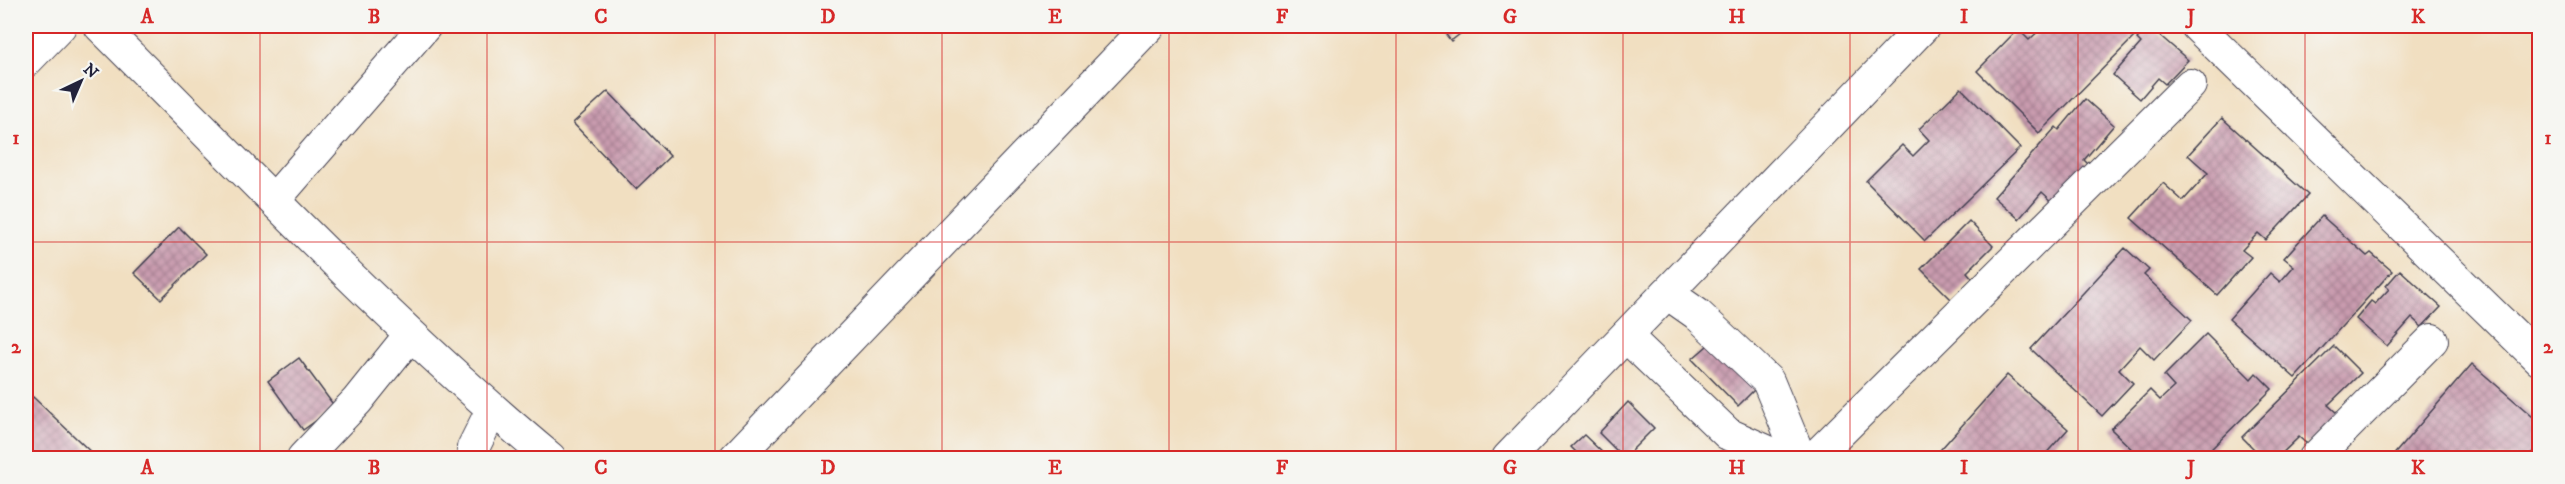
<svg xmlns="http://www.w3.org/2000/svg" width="2565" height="484" viewBox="0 0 2565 484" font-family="'IM FELL DW Pica',serif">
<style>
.building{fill:url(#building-cross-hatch)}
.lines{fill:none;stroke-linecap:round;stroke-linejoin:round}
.minor-casing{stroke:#413e4f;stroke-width:34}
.minor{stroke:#fff;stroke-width:32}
.grid{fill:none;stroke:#d62828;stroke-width:1.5;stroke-opacity:0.55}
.neatline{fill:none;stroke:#d62828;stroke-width:2}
.grid-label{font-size:20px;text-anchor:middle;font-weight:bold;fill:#d62828}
</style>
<defs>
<pattern id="building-cross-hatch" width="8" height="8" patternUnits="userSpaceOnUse" patternTransform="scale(1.5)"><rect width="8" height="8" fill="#c99baf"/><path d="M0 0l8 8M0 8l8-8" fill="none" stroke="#a37e90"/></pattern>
</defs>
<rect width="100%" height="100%" fill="#f6f6f2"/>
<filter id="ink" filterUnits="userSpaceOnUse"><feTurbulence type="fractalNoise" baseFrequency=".0167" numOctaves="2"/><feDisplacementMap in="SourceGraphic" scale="12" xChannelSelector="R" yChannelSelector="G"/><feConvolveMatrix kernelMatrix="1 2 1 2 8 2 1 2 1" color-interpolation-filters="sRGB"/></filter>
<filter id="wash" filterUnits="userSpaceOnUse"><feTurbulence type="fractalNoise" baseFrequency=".008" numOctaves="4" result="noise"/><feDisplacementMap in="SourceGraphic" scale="24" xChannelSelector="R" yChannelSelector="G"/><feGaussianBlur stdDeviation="1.35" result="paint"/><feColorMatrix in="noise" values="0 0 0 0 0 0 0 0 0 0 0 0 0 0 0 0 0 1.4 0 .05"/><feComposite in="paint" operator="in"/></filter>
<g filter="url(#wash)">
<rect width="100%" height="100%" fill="#f1dfc1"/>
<g id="blocks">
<g class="building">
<path d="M1439 26H1470L1451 41Z"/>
<path d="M2044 26H2137L2141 30 2039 133 1977 71 2018 29 2029 40Z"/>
<path d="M2149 26 2188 60 2165 84 2158 78 2140 99 2113 75 2141 43 2137 39Z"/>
<path d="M1961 88 2020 148 1925 241 1866 181 1902 145 1913 156 1929 140 1919 129Z"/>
<path d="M608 91 670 156 636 189 573 123Z"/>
<path d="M2085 99 2114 125 2084 160 2089 165 2055 204 2042 192 2019 219 1994 197 2056 127 2059 130Z"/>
<path d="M2222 118 2308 195 2266 240 2258 233 2242 250 2251 257 2217 295 2131 218 2163 183 2183 201 2208 173 2188 155Z"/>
<path d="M2322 216 2367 256 2371 253 2392 271 2295 378 2229 319 2270 273 2280 282 2294 266 2284 258Z"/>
<path d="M1969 221 1993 246 1967 272 1973 279 1952 300 1921 269Z"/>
<path d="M179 227 206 254 161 299 134 273Z"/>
<path d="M2125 248 2149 270 2144 275 2192 320 2154 360 2140 346 2119 369 2133 383 2102 416 2031 349Z"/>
<path d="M2400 270 2441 307 2422 327 2412 318 2387 346 2356 319 2371 301 2375 304 2389 289 2386 286Z"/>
<path d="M2206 334 2251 379 2256 373 2272 389 2202 458H2141L2111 429 2150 390 2160 400 2174 387 2164 376Z"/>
<path d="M1714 340 1762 382 1738 406 1692 359Z"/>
<path d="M2334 346 2361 373 2328 405 2338 414 2307 444 2299 437 2277 458H2263L2242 437Z"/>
<path d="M299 358 335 407 303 430 268 381Z"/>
<path d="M2472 364 2540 423V444L2527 458H2391Z"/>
<path d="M2007 375 2068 429 2042 458H1933Z"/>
<path d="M33 397 97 458H26V404Z"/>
<path d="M1628 402 1654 428 1624 458 1599 433Z"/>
<path d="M1584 435 1607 457 1605 458H1582L1571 447Z"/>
</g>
</g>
</g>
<g filter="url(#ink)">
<use href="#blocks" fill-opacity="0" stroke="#413e4f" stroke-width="1.5"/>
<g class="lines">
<g class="minor-casing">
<g id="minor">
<path d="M100 26C247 172 390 325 550 458"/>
<path d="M2197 26 2540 360"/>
<path d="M26 61 60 26"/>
<path d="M274 200 425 26"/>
<path d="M1667 293 1697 314 1768 381 1800 458"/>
<path d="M1626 336 1728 434 1782 458"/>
<path d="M473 448 492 410"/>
<path d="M303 458 357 401 410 335"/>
<path d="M735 458 1149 26"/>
<path d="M1508 458 1924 26"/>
<path d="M1814 458 2190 85"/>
<path d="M2315 458 2432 340"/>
</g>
</g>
<use href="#minor" class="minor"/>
</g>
</g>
<path class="grid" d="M260 26V458M487 26V458M715 26V458M942 26V458M1169 26V458M1396 26V458M1623 26V458M1850 26V458M2078 26V458M2305 26V458M26 242H2540"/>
<rect width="2565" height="484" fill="none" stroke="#f6f6f2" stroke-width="66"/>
<g transform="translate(81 81) rotate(44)" stroke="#f6f6f2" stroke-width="4.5" paint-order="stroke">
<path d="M0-4.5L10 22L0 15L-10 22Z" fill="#22223b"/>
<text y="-9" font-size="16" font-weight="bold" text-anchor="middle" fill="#22223b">N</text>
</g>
<rect x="33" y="33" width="2499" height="418" class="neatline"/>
<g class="grid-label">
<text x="147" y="23">A</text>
<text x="374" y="23">B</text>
<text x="601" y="23">C</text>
<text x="828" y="23">D</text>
<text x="1055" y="23">E</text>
<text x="1282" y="23">F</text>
<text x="1510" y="23">G</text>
<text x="1737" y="23">H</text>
<text x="1964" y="23">I</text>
<text x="2191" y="23">J</text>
<text x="2418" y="23">K</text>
<text x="16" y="144">1</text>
<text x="2548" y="144">1</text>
<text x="16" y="353">2</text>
<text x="2548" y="353">2</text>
<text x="147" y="474">A</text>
<text x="374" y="474">B</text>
<text x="601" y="474">C</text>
<text x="828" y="474">D</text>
<text x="1055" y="474">E</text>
<text x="1282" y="474">F</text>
<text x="1510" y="474">G</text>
<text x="1737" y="474">H</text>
<text x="1964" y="474">I</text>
<text x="2191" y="474">J</text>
<text x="2418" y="474">K</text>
</g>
</svg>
